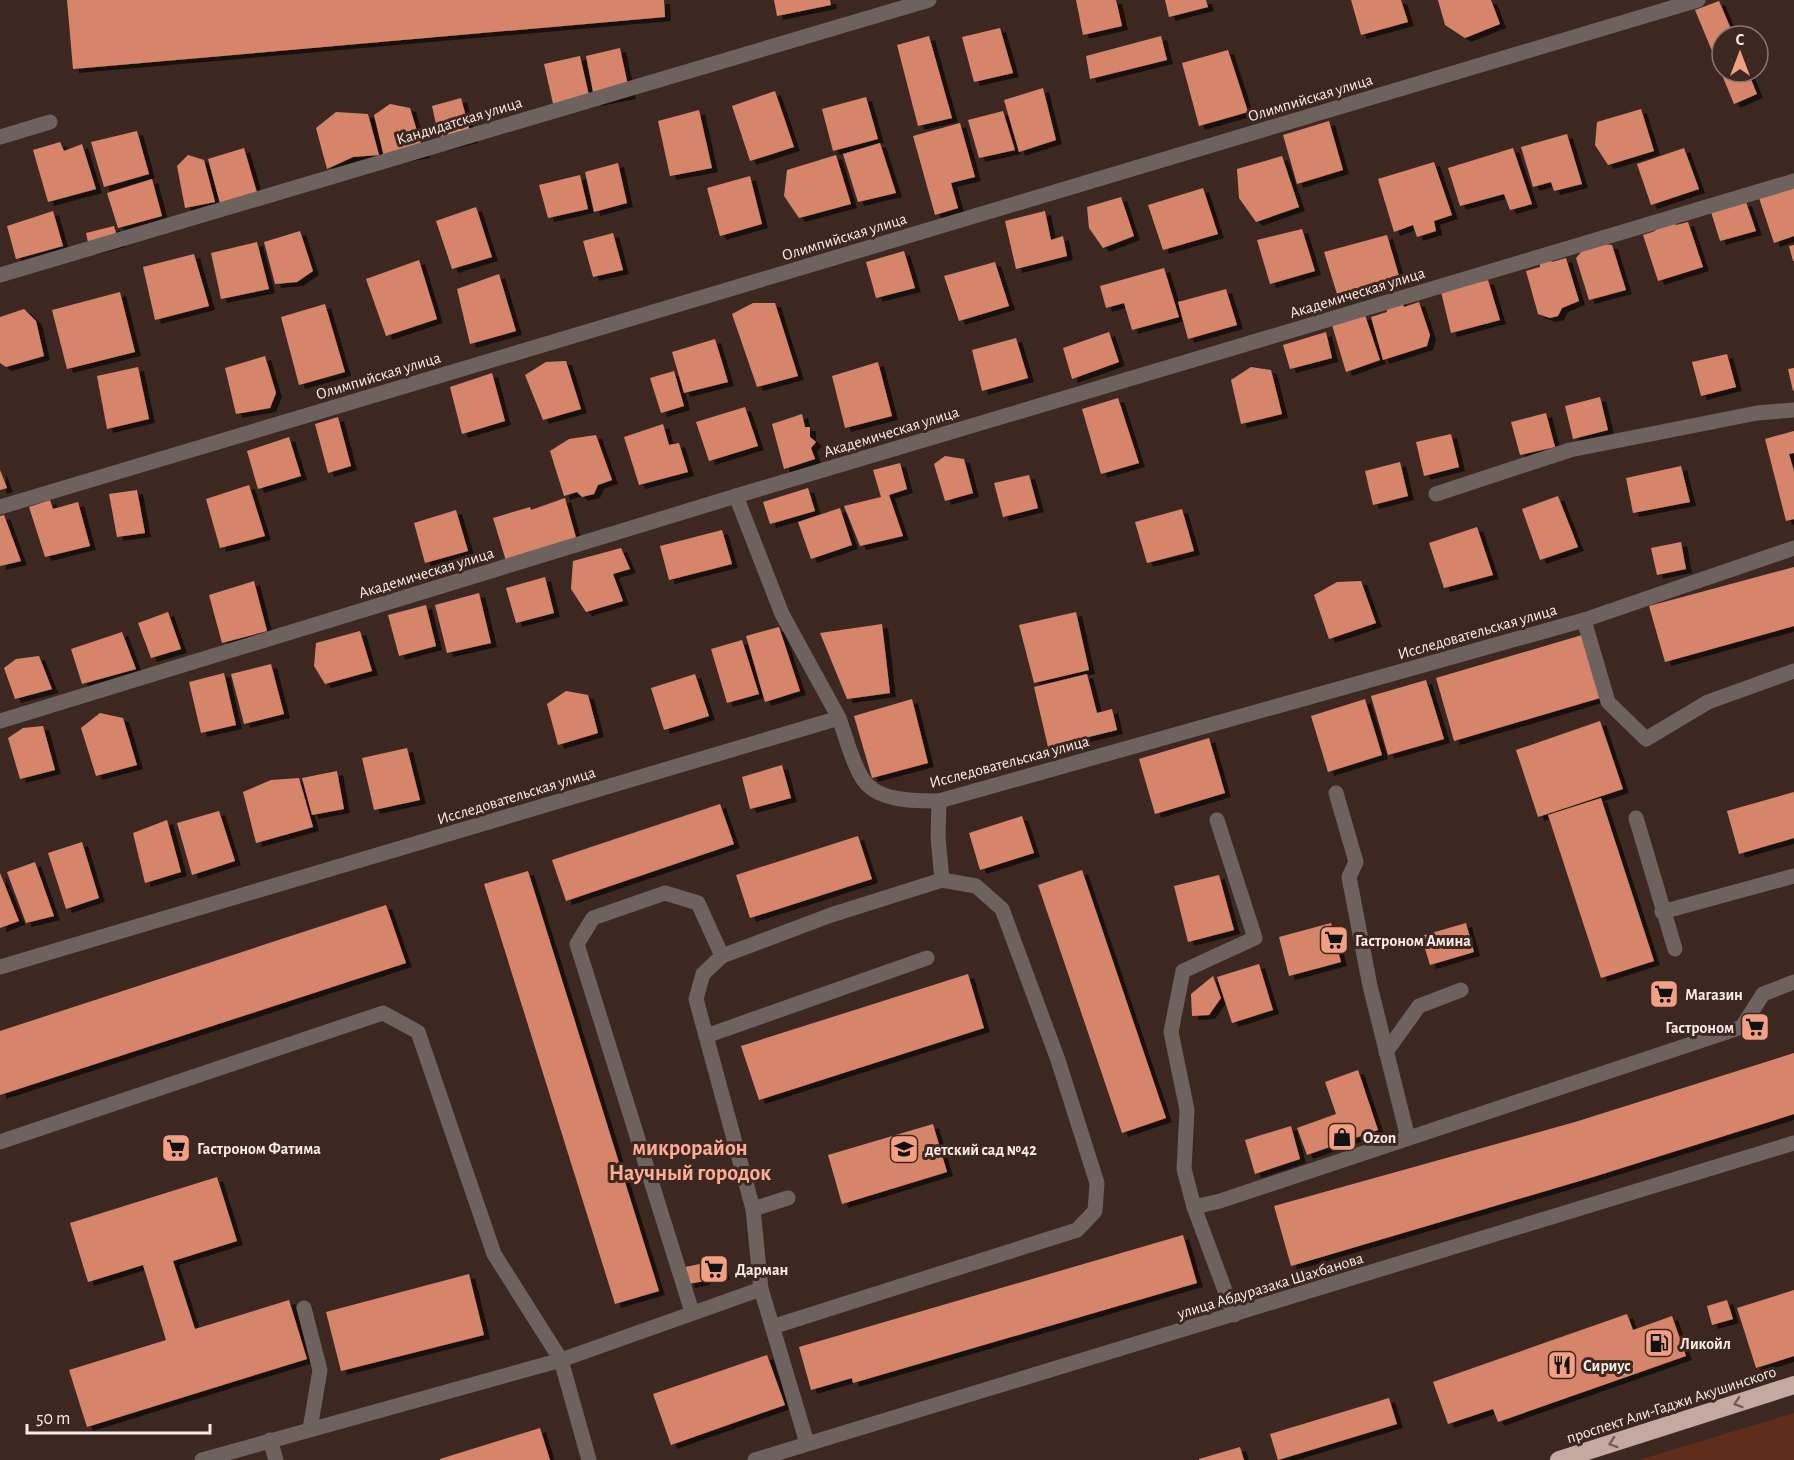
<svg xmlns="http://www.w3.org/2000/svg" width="1794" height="1460" viewBox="0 0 1794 1460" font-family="'Alegreya Sans',sans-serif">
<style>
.green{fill:#612d1b}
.building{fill:#d7856b;filter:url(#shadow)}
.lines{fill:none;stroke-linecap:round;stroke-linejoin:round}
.minor{stroke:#6d625e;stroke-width:15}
.highway{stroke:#c4a9a1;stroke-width:18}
.oneway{stroke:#735c54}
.labels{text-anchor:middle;stroke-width:6;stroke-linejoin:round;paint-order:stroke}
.street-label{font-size:16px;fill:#faece7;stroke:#3d2821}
.poi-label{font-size:16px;font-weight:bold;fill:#faece7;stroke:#3d2821;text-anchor:start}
.district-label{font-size:22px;font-weight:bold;fill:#fbac92;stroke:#3d2821}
</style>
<defs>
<filter id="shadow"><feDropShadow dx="6" dy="4" stdDeviation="0" flood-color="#0009"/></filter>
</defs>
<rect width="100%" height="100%" fill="#3d2821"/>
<path class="green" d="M1794 1413V1460H1639Z"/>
<g class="building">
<path d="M67 0H664L665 17 73 69Z"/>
<path d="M774 0H830L831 5 777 16Z"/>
<path d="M1076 0H1116L1122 26 1083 35Z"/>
<path d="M1165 0H1206L1208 7 1169 17Z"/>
<path d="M1351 0H1401L1408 22 1361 35Z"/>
<path d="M1438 0H1491L1500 24 1465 38 1445 25Z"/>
<path d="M1719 1 1734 36H1722V72H1748L1757 94 1734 104 1695 10Z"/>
<path d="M1000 28 1013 73 974 82 962 37Z"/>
<path d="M929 36 952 118 918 126 897 45Z"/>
<path d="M1161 36 1167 60 1090 79 1086 56Z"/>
<path d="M620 48 630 95 595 102 586 56Z"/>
<path d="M1228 50 1248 112 1199 126 1182 63Z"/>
<path d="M580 56 590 100 554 108 544 64Z"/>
<path d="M1043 88 1056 140 1019 152 1004 100Z"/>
<path d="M775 91 794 147 750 161 732 106Z"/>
<path d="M866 97 878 139 833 151 822 109Z"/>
<path d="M461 98 472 139 441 147 432 106Z"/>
<path d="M390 104 410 108 424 154 385 161 374 115Z"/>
<path d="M1641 109 1654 151 1608 165 1595 145 1597 122Z"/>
<path d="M699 110 712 168 670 176 658 121Z"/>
<path d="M1003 111 1015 150 979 158 968 120Z"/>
<path d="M336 112 368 114 379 155 353 157 327 169 316 128Z"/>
<path d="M1329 121 1343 170 1297 184 1283 135Z"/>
<path d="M960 123 975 177 951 183 958 208 935 215 913 136Z"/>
<path d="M137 131 149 174 104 187 91 142Z"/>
<path d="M1567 134 1582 184 1554 191 1551 182 1533 187 1521 147Z"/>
<path d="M60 142 64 151 82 144 96 189 48 202 33 150Z"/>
<path d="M880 143 896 193 858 202 843 154Z"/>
<path d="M244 148 258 196 221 207 208 159Z"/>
<path d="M1513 148 1532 204 1510 210 1504 194 1460 206 1448 168Z"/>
<path d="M1684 148 1699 189 1651 205 1637 164Z"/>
<path d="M188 155 204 160 215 202 185 208 177 166Z"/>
<path d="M836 155 851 204 799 218 784 196 787 170Z"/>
<path d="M1282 156 1299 207 1256 222 1239 198 1237 169Z"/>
<path d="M1434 162 1452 215 1434 221 1436 231 1417 237 1413 225 1394 232 1378 179Z"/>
<path d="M618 163 627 203 594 212 585 172Z"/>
<path d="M580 175 588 209 548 218 539 185Z"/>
<path d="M750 176 762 224 720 236 707 188Z"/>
<path d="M152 179 162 216 118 228 107 193Z"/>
<path d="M1794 184V236L1774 243 1758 195Z"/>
<path d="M1203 188 1218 234 1163 250 1148 205Z"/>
<path d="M1121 197 1134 236 1103 248 1089 228 1087 207Z"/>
<path d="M1746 202 1756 231 1720 241 1711 212Z"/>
<path d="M476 207 492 257 452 269 436 221Z"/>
<path d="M53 211 63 246 16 259 7 226Z"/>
<path d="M1045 211 1051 240 1063 236 1067 256 1016 269 1005 221Z"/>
<path d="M1669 219 1676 225 1688 222 1703 267 1658 281 1643 235 1655 231 1660 222Z"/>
<path d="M114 226 119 243 90 251 86 233Z"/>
<path d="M1302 229 1315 271 1270 284 1257 240Z"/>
<path d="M300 231 313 271 297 282 275 284 264 242Z"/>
<path d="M613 233 623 270 593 277 583 241Z"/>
<path d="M1387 235 1399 276 1337 294 1324 252Z"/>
<path d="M257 242 269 289 221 299 211 253Z"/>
<path d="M1589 243 1612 245 1626 290 1589 300 1576 258Z"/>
<path d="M1794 245V261H1793L1789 246Z"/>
<path d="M904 251 915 288 876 298 866 262Z"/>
<path d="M1545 253 1552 262 1566 258 1579 301 1562 308 1558 316 1550 318 1538 314 1526 271 1540 267 1539 256Z"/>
<path d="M194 254 209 306 155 320 143 267Z"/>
<path d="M419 260 437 319 386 336 366 279Z"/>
<path d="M995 262 1009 306 959 321 944 276Z"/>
<path d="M1164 268 1179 317 1132 330 1124 303 1106 308 1100 286Z"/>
<path d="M499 274 516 331 470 344 457 289Z"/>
<path d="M1488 280 1500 320 1451 333 1441 292Z"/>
<path d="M1226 289 1237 325 1188 339 1178 302Z"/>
<path d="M120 292 135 352 67 369 52 310Z"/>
<path d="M1400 299 1404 307 1419 302 1430 335 1427 346 1383 360 1371 317 1387 312 1386 303Z"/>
<path d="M753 303H775L798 376 757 387 732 314Z"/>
<path d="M325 304 345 372 299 385 281 317Z"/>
<path d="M24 309 36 321 44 356 6 367 0 363V317Z"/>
<path d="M1365 315 1380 360 1346 372 1332 325Z"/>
<path d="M1109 332 1119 362 1072 379 1063 348Z"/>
<path d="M1326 332 1332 358 1290 369 1283 345Z"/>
<path d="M1016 338 1028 378 982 391 972 350Z"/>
<path d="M715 339 728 382 684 393 672 352Z"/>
<path d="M1727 354 1736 387 1701 396 1692 362Z"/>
<path d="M265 356 276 393 270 408 236 414 225 368Z"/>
<path d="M566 361 581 409 543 420 525 375 546 362Z"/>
<path d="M878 362 892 416 845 428 832 376Z"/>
<path d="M138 367 149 419 107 429 97 376Z"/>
<path d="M1251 367 1271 370 1282 414 1241 424 1231 380Z"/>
<path d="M1794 368V390L1793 391 1788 369Z"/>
<path d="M674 371 684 406 661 413 650 378Z"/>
<path d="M492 373 505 421 462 434 450 387Z"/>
<path d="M1600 397 1608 430 1573 439 1565 406Z"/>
<path d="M1118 398 1139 463 1101 474 1082 409Z"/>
<path d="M745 407 758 446 709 461 696 422Z"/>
<path d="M1546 413 1555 447 1520 455 1511 422Z"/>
<path d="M802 414 805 427H810V437L816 442 811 448 815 459 784 469 772 424Z"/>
<path d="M338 417 351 466 328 473 315 424Z"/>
<path d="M663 424 669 445 679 443 688 472 639 485 624 437Z"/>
<path d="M1794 431V453L1789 454 1794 471V519L1786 521 1765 439Z"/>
<path d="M1451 434 1459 467 1424 476 1416 442Z"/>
<path d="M596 435 612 480 598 485 594 494 582 497 577 492 564 496 550 451 569 439Z"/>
<path d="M289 437 301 476 258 489 247 451Z"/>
<path d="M945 456 964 459 973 493 945 501 934 464Z"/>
<path d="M1400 462 1408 496 1373 505 1365 471Z"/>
<path d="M900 463 907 489 889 495 903 536 860 546 844 506 881 497 873 470Z"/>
<path d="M1681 466 1690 502 1633 513 1626 478Z"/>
<path d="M0 470 7 488 0 490Z"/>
<path d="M1029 475 1038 508 1003 517 994 483Z"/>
<path d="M249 485 265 536 220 548 206 499Z"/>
<path d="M808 488 815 511 770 524 763 502Z"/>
<path d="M137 490 145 533 117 537 109 494Z"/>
<path d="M1558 496 1578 547 1540 560 1522 509Z"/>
<path d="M565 498 577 541 506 561 493 518 530 507 531 510Z"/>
<path d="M50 500 53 509 78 502 90 546 45 557 29 507Z"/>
<path d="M840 508 852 545 811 559 798 522Z"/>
<path d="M1182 509 1194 551 1147 563 1135 522Z"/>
<path d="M456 510 468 551 425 563 414 523Z"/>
<path d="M4 515 21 561 0 566V516Z"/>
<path d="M1477 527 1493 575 1444 588 1429 543Z"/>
<path d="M722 530 732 564 669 580 660 546Z"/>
<path d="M1681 542 1686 569 1657 575 1651 548Z"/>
<path d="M621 548 630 569 613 574 623 601 586 612 571 589 573 561Z"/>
<path d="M1794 567V626L1665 662 1649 606Z"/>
<path d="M545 577 554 613 516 623 506 588Z"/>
<path d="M254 581 267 631 222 643 209 595Z"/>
<path d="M1361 581 1376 623 1329 639 1314 595 1337 582Z"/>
<path d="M479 593 491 643 447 653 435 605Z"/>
<path d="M426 605 436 646 399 656 388 615Z"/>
<path d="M168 612 181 649 151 658 138 623Z"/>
<path d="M1076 612 1089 670 1034 683 1019 625Z"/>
<path d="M882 624 890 693 847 699 820 633Z"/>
<path d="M779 627 800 691 765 702 746 636Z"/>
<path d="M360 631 372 671 325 684 314 666 316 643Z"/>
<path d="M122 632 136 669 82 684 71 649Z"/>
<path d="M1582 635 1600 698 1454 741 1436 678Z"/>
<path d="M742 640 759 694 727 703 711 649Z"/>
<path d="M39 656 52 689 15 699 4 668 16 659Z"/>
<path d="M271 664 284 714 244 724 231 674Z"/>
<path d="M224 673 236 725 201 733 189 682Z"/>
<path d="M695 674 709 716 664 730 651 688Z"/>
<path d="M1087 674 1097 713 1112 709 1117 730 1048 747 1034 687Z"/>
<path d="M1426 680 1444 739 1388 755 1371 696Z"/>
<path d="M566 691 588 695 598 733 558 745 547 704Z"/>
<path d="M912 699 928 763 872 778 854 716Z"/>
<path d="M1365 699 1382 755 1328 772 1311 716Z"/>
<path d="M100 713 123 718 137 765 96 776 81 728Z"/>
<path d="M1600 721 1623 789 1538 817 1516 750Z"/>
<path d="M43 726 55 770 20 779 8 738 23 728Z"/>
<path d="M1209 738 1225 793 1155 814 1139 759Z"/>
<path d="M407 748 420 800 374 810 362 758Z"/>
<path d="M782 765 791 798 750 809 742 777Z"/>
<path d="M337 771 344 809 312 815 302 778Z"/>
<path d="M299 778 313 827 256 843 243 792 271 780Z"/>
<path d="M1794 792V838L1739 854 1727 811Z"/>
<path d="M1601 798 1654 961 1601 978 1548 815Z"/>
<path d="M720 804 734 844 566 901 552 860Z"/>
<path d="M219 811 235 861 192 875 177 823Z"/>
<path d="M1022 816 1034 853 980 870 969 833Z"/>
<path d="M167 820 181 872 145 883 133 833Z"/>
<path d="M858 836 872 879 750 918 736 875Z"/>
<path d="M82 842 99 898 66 909 48 853Z"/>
<path d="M35 862 54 916 26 923 7 872Z"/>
<path d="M1082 870 1166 1118 1122 1133 1038 885Z"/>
<path d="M528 871 659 1291 615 1304 484 884Z"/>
<path d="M0 873 19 921 0 928Z"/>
<path d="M1219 875 1234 930 1188 942 1174 886Z"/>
<path d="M386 905 406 963 0 1095V1031Z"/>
<path d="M1331 923 1341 962 1289 976 1279 937Z"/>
<path d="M1466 923 1474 952 1430 965 1421 936Z"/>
<path d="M1259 964 1273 1010 1232 1023 1217 977Z"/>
<path d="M968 974 984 1028 759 1100 741 1046Z"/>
<path d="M1213 976 1221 998 1209 1015 1192 1016 1191 994Z"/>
<path d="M1794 1053V1114L1593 1177 1291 1266 1274 1206 1575 1122Z"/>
<path d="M1358 1070 1378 1130 1307 1155 1297 1128 1336 1114 1325 1082Z"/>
<path d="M933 1124 947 1172 842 1204 828 1155Z"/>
<path d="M1291 1126 1300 1159 1255 1174 1245 1140Z"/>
<path d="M217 1177 237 1241 173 1261 195 1329 289 1300 307 1359 87 1427 69 1370 166 1340 143 1265 88 1282 70 1223Z"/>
<path d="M1183 1235 1197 1283 853 1383 852 1378 811 1390 799 1347Z"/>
<path d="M720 1258 724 1276 708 1279 704 1262Z"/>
<path d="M700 1264 704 1281 689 1284 685 1267Z"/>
<path d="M469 1274 484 1335 341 1371 326 1312Z"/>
<path d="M1794 1290V1356L1756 1368 1737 1308Z"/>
<path d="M1727 1300 1733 1319 1712 1325 1707 1306Z"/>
<path d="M1627 1314 1633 1330 1672 1316 1686 1356 1498 1422 1493 1409 1448 1424 1433 1382Z"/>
<path d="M767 1355 785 1405 671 1445 653 1394Z"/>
<path d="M1389 1398 1397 1424 1278 1460 1270 1434Z"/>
<path d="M540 1428 550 1460H440V1459Z"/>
<path d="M1240 1447 1244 1460H1199V1459Z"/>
</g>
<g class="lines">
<g class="minor">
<path d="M0 137 50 122"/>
<path d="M0 275 929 0"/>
<path d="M1436 494 1570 450 1757 413 1794 410"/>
<path d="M736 496 782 614 839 718"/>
<path d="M0 507 1698 0"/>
<path d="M1584 620 1608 702 1646 739 1708 702 1794 671"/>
<path d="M0 721 736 496 1794 181"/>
<path d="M1336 793 1356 862 1349 877 1370 986 1408 1138"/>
<path d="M939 801 938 837 942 880"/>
<path d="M1636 818 1675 949"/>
<path d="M1217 820 1255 938 1183 971 1171 1032 1187 1110 1184 1169 1194 1207 1234 1315"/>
<path d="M1662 912 1794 876"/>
<path d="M0 967 839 718C846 737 851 759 861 776 874 802 915 801 939 801L1584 620 1794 548"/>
<path d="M706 1036 927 958"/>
<path d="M1386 1052 1419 1006 1461 990"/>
<path d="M0 1142 383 1013 418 1032 494 1254 561 1360 761 1289"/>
<path d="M1194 1207 1220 1201 1742 1027 1763 994 1794 982"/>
<path d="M753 1209 788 1198"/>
<path d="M304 1308 320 1370 310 1429"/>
<path d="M692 1312 577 944 593 918 665 893 698 903 722 956"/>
<path d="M772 1327 1077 1230 1095 1211 1097 1183 1058 1060 1002 909 976 886 942 880 831 915 722 956 703 974 696 999 753 1209 761 1289 807 1443"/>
<path d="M270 1440 276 1460"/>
<path d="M202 1460 561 1360 589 1460"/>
<path d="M755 1460 1794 1143"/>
</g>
<path class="highway" d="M1559 1460 1794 1385"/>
</g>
<defs><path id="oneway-chevron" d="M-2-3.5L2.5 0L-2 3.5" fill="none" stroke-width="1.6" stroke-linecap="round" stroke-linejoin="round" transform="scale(1.5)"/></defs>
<g class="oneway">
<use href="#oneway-chevron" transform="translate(1738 1403) rotate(162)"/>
<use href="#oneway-chevron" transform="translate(1613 1443) rotate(162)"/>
</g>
<defs>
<g id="supermarket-square" transform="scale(1.5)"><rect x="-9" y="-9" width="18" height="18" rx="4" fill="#f39f84" stroke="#3d2821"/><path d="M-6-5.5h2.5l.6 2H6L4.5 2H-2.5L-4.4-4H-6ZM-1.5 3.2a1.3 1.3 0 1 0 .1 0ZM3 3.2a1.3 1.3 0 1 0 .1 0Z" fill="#111"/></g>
<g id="shop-square" transform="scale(1.5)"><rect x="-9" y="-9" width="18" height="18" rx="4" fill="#f39f84" stroke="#3d2821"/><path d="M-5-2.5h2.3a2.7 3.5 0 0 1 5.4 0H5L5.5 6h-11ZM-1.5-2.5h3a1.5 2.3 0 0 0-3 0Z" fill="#111"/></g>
<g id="school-square" transform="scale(1.5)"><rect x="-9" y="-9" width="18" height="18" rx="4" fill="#f39f84" stroke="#3d2821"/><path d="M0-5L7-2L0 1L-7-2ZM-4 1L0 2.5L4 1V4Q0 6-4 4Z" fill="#111"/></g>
<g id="fuel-square" transform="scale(1.5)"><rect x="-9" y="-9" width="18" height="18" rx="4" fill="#f39f84" stroke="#3d2821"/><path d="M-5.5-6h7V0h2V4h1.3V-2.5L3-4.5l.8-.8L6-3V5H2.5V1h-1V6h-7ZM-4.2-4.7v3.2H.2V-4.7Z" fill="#111"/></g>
<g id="restaurant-square" transform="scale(1.5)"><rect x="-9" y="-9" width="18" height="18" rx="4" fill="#f39f84" stroke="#3d2821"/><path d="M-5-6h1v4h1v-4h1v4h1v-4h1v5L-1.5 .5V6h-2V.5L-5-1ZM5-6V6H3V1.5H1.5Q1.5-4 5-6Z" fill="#111"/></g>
</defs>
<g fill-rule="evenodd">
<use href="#supermarket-square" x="1334" y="940"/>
<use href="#supermarket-square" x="1664" y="994"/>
<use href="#supermarket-square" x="1755" y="1027"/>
<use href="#shop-square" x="1342" y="1137"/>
<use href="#supermarket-square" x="176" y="1148"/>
<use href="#school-square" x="904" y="1149"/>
<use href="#supermarket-square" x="714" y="1269"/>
<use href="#fuel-square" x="1659" y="1343"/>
<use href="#restaurant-square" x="1562" y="1365"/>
</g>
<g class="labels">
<g class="street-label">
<text transform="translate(1310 97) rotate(-17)" y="6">Олимпийская улица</text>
<text transform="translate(459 120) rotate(-17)" y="6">Кандидатская улица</text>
<text transform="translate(844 236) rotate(-17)" y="6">Олимпийская улица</text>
<text transform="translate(1357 292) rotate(-17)" y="6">Академическая улица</text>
<text transform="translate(378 375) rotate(-17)" y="6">Олимпийская улица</text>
<text transform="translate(891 431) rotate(-17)" y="6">Академическая улица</text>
<text transform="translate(426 572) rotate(-17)" y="6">Академическая улица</text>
<text transform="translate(1477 631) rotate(-16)" y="6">Исследовательская улица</text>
<text transform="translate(1009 761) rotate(-15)" y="6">Исследовательская улица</text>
<text transform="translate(516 795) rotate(-17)" y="6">Исследовательская улица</text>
<text transform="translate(1270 1285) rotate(-17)" y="6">улица Абдуразака Шахбанова</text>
<text transform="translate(1671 1404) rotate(-18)" y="6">проспект Али-Гаджи Акушинского</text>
</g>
<g class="poi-label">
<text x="1355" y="946">Гастроном Амина</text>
<text x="1685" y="1000">Магазин</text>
<text x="1734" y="1033" text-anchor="end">Гастроном</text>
<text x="1363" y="1143">Ozon</text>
<text x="197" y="1154">Гастроном Фатима</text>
<text x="925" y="1155">детский сад №42</text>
<text x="735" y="1275">Дарман</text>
<text x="1680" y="1349">Ликойл</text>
<text x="1583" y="1371">Сириус</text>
</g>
<g class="district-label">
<text x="690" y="1155">микрорайон<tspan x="690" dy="25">Научный городок</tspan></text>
</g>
</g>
<g transform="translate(1740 54)"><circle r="28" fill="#3d2821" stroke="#897670" stroke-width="1.5"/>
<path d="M0-4.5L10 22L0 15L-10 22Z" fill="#f39f84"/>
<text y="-9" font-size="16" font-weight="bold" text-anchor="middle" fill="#faece7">С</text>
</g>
<path d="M27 1424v9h183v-9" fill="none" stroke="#faece7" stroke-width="3"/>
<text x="36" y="1424" font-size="18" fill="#faece7" stroke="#3d2821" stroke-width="4.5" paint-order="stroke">50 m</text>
</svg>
